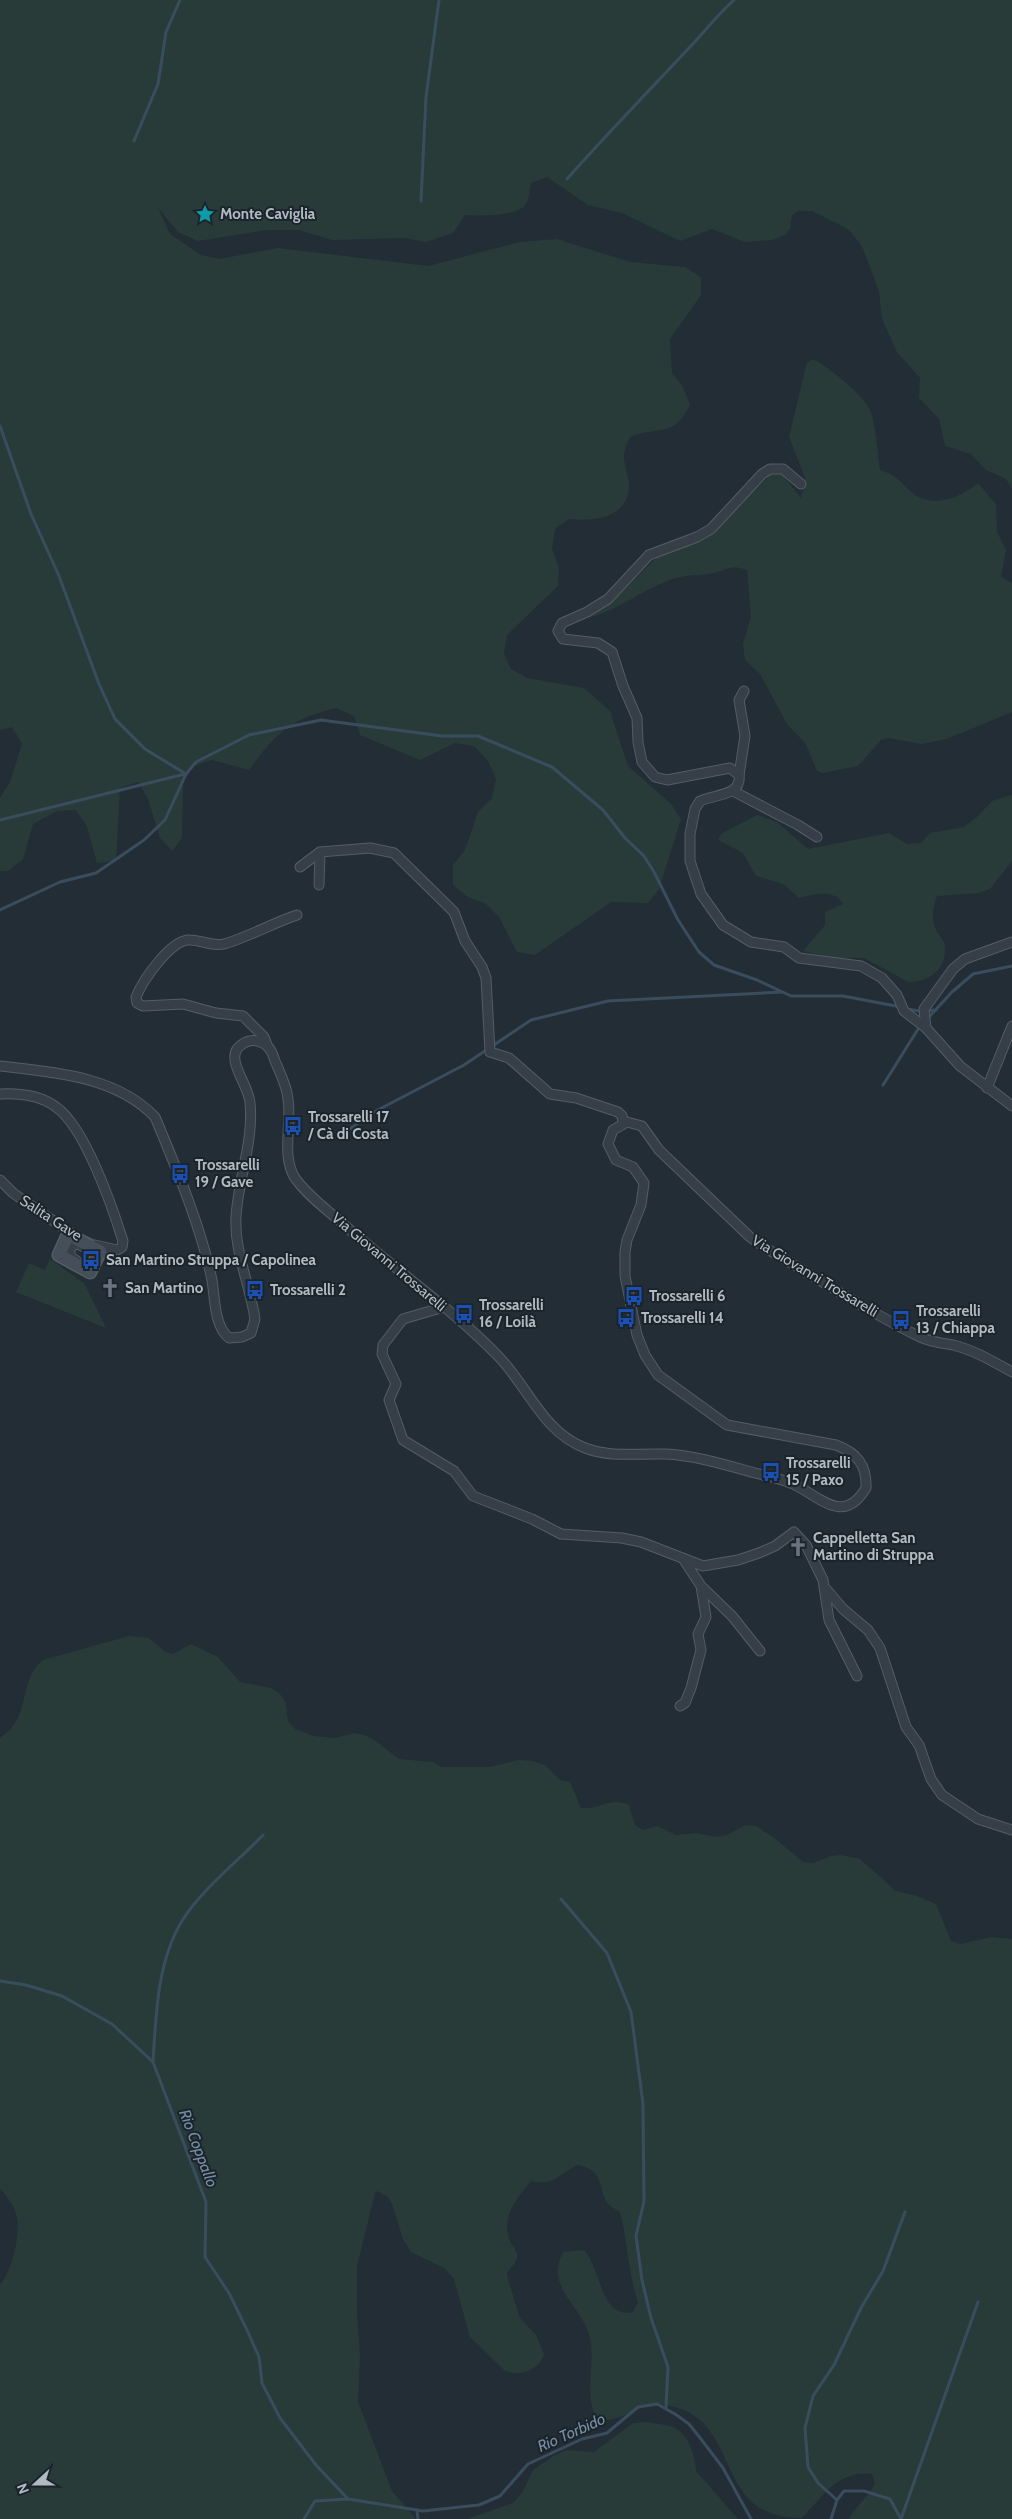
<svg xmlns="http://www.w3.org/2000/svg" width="1012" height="2519" viewBox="0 0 1012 2519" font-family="Cabin,sans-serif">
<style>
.green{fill:#283b39}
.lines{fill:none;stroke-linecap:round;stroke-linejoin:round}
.stream{stroke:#3a4d5e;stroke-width:3}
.street-casing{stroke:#545d65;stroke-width:11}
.secondary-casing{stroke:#545d65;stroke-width:15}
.street{stroke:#363f47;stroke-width:9}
.secondary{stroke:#454f59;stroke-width:12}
.labels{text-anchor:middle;stroke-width:4;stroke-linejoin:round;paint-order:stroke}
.poi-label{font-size:15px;font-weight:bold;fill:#b1bac3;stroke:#1c242b;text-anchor:start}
.street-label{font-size:15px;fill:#b1bac3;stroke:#1c242b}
.water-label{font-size:16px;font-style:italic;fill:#758ea4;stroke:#1c242b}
</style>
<rect width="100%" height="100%" fill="#232d36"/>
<g class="green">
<path d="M0 0H1012V489L1006 479 986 470 971 454 945 446 939 419 919 398 920 378 897 352 882 319 879 291 862 246 848 229 812 211H798L792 215 790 229 785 235 772 240 745 242 712 229 680 241 622 213 588 205 547 177 531 183C530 190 529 200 525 205 516 217 479 216 465 215L453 233 426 242 404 238 332 240 298 230H267L198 241 178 232 158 208 170 234 201 255 219 259 278 248 428 266 520 242 557 239 630 262 685 267 701 277V295L670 339 672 373 683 387 690 405C673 439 660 425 630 437 628 443 624 450 624 456 624 467 630 479 629 490 624 520 592 521 569 519L555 529 552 549 559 568 558 586 507 635 504 653 511 669 527 678 584 688 610 711 628 766 671 804 681 819 659 889 648 903 611 902 535 955 517 952 499 917 486 904 468 897 453 885V865L465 850 478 812 492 798 496 779 488 761 474 746 455 743 420 760 360 735 354 716 336 708C290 719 276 733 249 770L212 760 194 766 183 782 182 838 172 851 160 838 148 799 138 782 120 788 116 861 97 863 87 826 76 810 57 811 33 824 23 859 8 871H0V798L10 782 22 744 12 727 0 730Z"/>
<path d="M813 359C830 368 859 392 869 408 875 417 878 458 880 470 903 478 898 482 914 494 934 509 961 497 978 483L996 504 997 532 1006 550 1001 577 1012 583V712L947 739 922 744 888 738 881 740 858 766 823 773 817 771 806 744 787 724 760 674 745 660 743 644 751 617 747 570C730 564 730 569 714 573 700 576 686 574 672 579 642 590 619 610 588 618L611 603 659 555 709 535 773 472H780L801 498 806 480 789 437 805 370 807 363Z"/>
<path d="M1012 795V861L990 889 979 893 937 896C933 907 931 919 936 930 939 936 945 940 945 947 946 970 929 982 908 982L864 958H833L803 951 825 925V912L843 904C834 888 813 895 799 898L783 884 756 876 743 853 718 840 721 834 757 815 777 822 808 849 889 833 907 844 921 843 930 833 964 827 978 816 992 801Z"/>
<path d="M50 1259 84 1283 106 1328 16 1292 29 1263 45 1270Z"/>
<path d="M129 1636 149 1638 164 1651 173 1654 191 1644 218 1657 240 1682 271 1688 280 1694 286 1703 288 1721 295 1729 314 1736 335 1738 354 1733 364 1735 373 1739 399 1759 433 1762 442 1767H490L518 1760 532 1761 545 1765 560 1780 570 1782 581 1808C599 1810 612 1796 629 1805L635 1825 643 1830 657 1826 676 1835 696 1833 717 1837 727 1835 746 1825 756 1826 773 1837 803 1862 813 1863 831 1856 841 1855 860 1859 896 1891 917 1896 936 1904 951 1941 961 1944 991 1937 1012 1939V2519H849C856 2505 869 2497 875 2483L872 2474C837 2470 823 2497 802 2518 716 2519 740 2430 681 2409 640 2394 634 2422 598 2420 582 2397 597 2360 589 2334 579 2303 545 2287 563 2252L584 2250C601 2269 601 2320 633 2312L638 2302C628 2273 628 2242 620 2212 617 2210 613 2208 610 2206 596 2192 608 2171 578 2165 559 2173 554 2187 531 2181 518 2197 501 2216 509 2238 511 2245 517 2249 517 2256 517 2263 510 2268 507 2273L508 2280 520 2318 536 2335 544 2354C540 2370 517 2378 504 2370L470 2337 454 2279 449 2273 444 2268 411 2252 403 2239 392 2204 388 2197 377 2191 375 2193 357 2266V2314L360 2355 358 2402 392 2491 416 2519H0V2285C12 2270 20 2238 17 2218 16 2208 7 2196 0 2189V1738C33 1716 17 1681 43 1660Z"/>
<path d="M646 2422C654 2423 662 2424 670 2426 687 2430 696 2456 696 2471L738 2519H467L513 2503 522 2493 533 2470 555 2455 567 2450 594 2452 633 2423Z"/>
</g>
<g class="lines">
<g class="stream">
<path d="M134 141 158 84 166 32 180 0"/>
<path d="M567 179C606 135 647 93 687 50 703 34 716 16 734 0"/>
<path d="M421 201 426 97 439 0"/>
<path d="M0 426 31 514 59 576 99 684 115 719 145 749 186 774"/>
<path d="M0 820 185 774"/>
<path d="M0 910 60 882 96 873 144 840 165 820 186 774 196 762 249 735 321 720 442 736H478L552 767 603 810 625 838 644 856 654 872 678 920 699 952 714 965 757 980 791 996H843L901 1007"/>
<path d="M907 1009 920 1011 936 1010"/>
<path d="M928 1018 952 992 973 974 1012 966"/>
<path d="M883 1085 920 1026"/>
<path d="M340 1136 372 1113 464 1065 531 1020 608 1001 782 992"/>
<path d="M561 1899 607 1953 631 2012 643 2104 644 2201 636 2236 642 2280 651 2318 668 2367 666 2407"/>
<path d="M0 1981 26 1985 62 1996 112 2024 153 2062 206 2202 205 2257 229 2293 247 2330 259 2357 262 2383 280 2418 316 2465 348 2499"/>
<path d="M153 2062C156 2015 157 1962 182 1921 199 1892 239 1860 263 1835"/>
<path d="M837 2500 818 2483 808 2467 805 2428 813 2396 834 2365 861 2308 883 2271 905 2212"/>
<path d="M417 2510 418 2519"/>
<path d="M304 2519 315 2501 348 2499 423 2511 479 2505 500 2496 528 2464 582 2439 607 2433 638 2407 657 2404 675 2414 689 2424 701 2439 723 2468 751 2519"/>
<path d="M831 2519 837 2500 844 2491H864L890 2499 901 2519"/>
<path d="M901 2519 978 2302"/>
</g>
<g class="street-casing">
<g id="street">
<path d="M801 484 783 469H770L762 474 711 529 697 537 649 555 608 599 587 612 562 623 558 631 563 639 598 643 612 652 623 686 637 718 638 742 642 762 655 777 667 780 730 768 739 775C742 796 715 794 700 801L695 809 690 834V861L701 894 723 925 751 942 784 947 799 958 861 966 882 978 897 995 904 1011 926 1028 960 1066 1012 1106"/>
<path d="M739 775 745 736 739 700 744 691"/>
<path d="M733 791 798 825 817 837"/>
<path d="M300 867 320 852 370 848 394 853 454 912 465 941 482 967 486 978 490 1052 509 1058 550 1094 576 1098 618 1112 622 1116 623 1122"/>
<path d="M319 885 320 852"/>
<path d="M926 1028 924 1009 953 969 965 959 1012 942"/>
<path d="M267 1045 264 1037 243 1016 216 1013 183 1004 143 1006 137 1003 136 997C143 980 171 939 190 940 202 940 212 947 224 944 246 938 273 923 297 915"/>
<path d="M0 1066C53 1072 116 1076 155 1117 176 1167 201 1227 212 1280 215 1298 214 1326 229 1338L242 1337 251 1333 255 1319C250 1284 234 1252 236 1217 238 1179 254 1141 250 1103 249 1086 228 1063 237 1049 242 1043 249 1039 257 1041 268 1043 272 1051 275 1061 280 1073 287 1086 288 1099 292 1124 281 1156 295 1178 307 1195 326 1209 341 1222 392 1268 451 1307 499 1357 528 1387 543 1432 585 1448 612 1458 636 1453 665 1454 694 1455 726 1465 755 1473 770 1477 785 1479 799 1487 824 1501 845 1523 866 1488 867 1465 857 1453 836 1445L727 1425 658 1375 645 1355 637 1335 625 1276V1252L627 1240 641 1205 644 1183 633 1167 616 1160 608 1144 613 1130 627 1122 642 1126 659 1150 750 1237 764 1247C816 1277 866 1311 920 1337 931 1342 941 1343 953 1345 974 1350 994 1362 1012 1372"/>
<path d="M987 1088 1012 1026"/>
<path d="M0 1094C19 1093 40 1095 56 1107 85 1127 112 1206 123 1241L122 1247 117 1250 95 1245"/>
<path d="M0 1180 13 1193 74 1235"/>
<path d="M77 1261 71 1257 69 1249 76 1243 84 1247"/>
<path d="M444 1307 403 1319 383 1345 382 1354 396 1384 389 1400 403 1440 454 1471 473 1496 532 1519 561 1534 622 1538 641 1542 703 1566 738 1560 759 1553 775 1546 794 1532 806 1545 823 1580 829 1620 857 1676"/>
<path d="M703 1588 732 1616 760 1651"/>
<path d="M826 1589 843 1609 868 1630 880 1648 906 1727 919 1745 931 1779 942 1795 978 1819 1012 1830"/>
<path d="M680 1706 685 1703 691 1688 701 1650 698 1634 706 1617 701 1586 684 1560"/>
</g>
</g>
<g class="secondary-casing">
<path id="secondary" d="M68 1235 100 1251 90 1272 59 1255Z"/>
</g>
<use href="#street" class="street"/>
<use href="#secondary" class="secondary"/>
</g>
<defs>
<g id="sight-bare" transform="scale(1.5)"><path d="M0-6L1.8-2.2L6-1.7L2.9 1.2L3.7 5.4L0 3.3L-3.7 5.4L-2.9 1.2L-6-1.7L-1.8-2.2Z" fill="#0f9aa8" stroke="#1c242b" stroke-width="2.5" paint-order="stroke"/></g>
<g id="bus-bare" transform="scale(1.5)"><path d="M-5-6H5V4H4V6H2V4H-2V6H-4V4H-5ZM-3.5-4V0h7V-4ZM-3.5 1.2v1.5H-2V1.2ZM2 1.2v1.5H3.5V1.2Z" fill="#1a4fb4" stroke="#1c242b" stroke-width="2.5" paint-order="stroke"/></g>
<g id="church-bare" transform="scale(1.5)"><path d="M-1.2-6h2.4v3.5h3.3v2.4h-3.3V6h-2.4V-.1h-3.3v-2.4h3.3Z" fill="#6b7280" stroke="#1c242b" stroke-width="2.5" paint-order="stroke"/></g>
</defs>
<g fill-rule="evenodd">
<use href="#sight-bare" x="205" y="214"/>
<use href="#bus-bare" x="293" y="1126"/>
<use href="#bus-bare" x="180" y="1174"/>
<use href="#bus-bare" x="91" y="1260"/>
<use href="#church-bare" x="110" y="1288"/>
<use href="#bus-bare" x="255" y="1290"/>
<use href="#bus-bare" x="634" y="1296"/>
<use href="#bus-bare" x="464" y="1314"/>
<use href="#bus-bare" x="626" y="1318"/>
<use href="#bus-bare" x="901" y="1320"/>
<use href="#bus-bare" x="771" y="1472"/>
<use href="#church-bare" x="798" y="1547"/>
</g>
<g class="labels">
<g class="poi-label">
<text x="220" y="219">Monte Caviglia</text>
<text x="308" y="1122">Trossarelli 17<tspan x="308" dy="17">/ Cà di Costa</tspan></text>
<text x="195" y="1170">Trossarelli<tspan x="195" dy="17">19 / Gave</tspan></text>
<text x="106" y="1265">San Martino Struppa / Capolinea</text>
<text x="125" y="1293">San Martino</text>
<text x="270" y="1295">Trossarelli 2</text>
<text x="649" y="1301">Trossarelli 6</text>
<text x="479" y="1310">Trossarelli<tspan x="479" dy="17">16 / Loilà</tspan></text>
<text x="916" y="1316">Trossarelli<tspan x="916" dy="17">13 / Chiappa</tspan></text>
<text x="641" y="1323">Trossarelli 14</text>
<text x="786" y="1468">Trossarelli<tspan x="786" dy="17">15 / Paxo</tspan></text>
<text x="813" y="1543">Cappelletta San<tspan x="813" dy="17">Martino di Struppa</tspan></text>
</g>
<g class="street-label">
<text transform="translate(51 1218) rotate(33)" y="5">Salita Gave</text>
<text transform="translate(389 1262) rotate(40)" y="5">Via Giovanni Trossarelli</text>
<text transform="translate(815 1276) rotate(31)" y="5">Via Giovanni Trossarelli</text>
</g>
<g class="water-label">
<text transform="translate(199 2148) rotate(69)" y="6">Rio Coppallo</text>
<text transform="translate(571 2432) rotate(-24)" y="6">Rio Torbido</text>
</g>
</g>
<g transform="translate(35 2484) rotate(249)" stroke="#1c242b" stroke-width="4" paint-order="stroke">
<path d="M0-4L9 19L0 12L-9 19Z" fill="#b1bac3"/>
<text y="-8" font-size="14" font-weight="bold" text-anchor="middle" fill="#b1bac3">N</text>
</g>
</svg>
